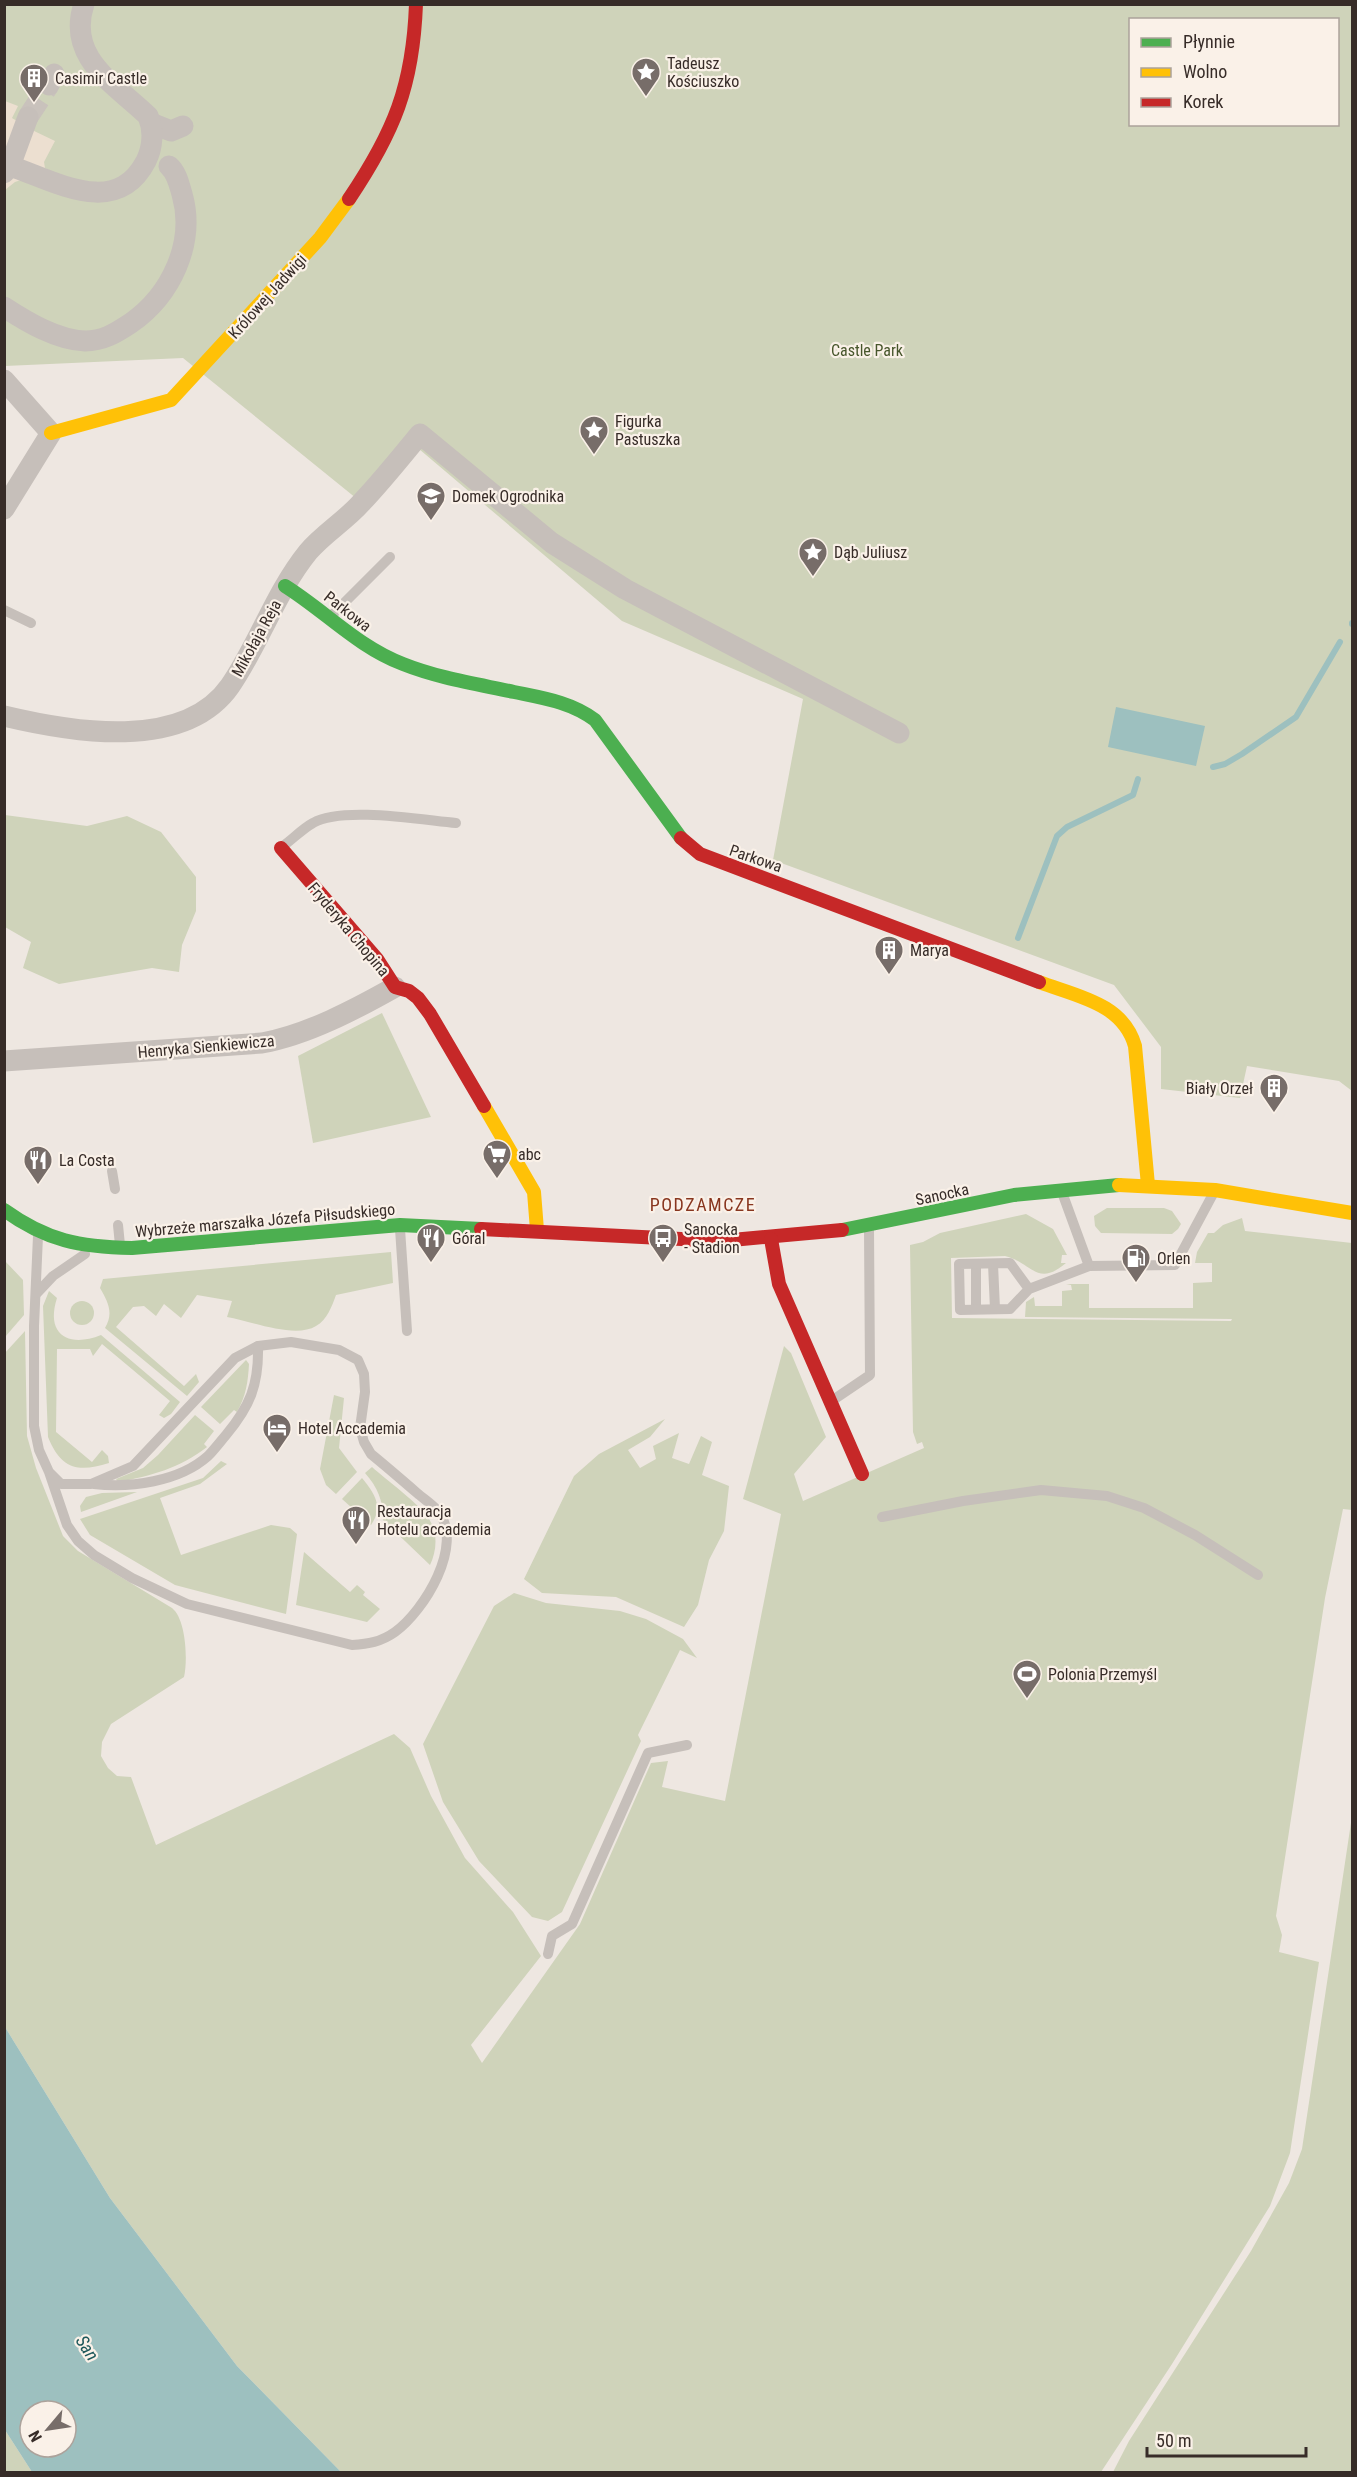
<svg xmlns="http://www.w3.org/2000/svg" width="1357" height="2477" viewBox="0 0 1357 2477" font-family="'Roboto Condensed',sans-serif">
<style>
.green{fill:#cfd3ba;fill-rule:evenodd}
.plaza{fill:#ecdfd0}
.water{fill:#9dc0bf;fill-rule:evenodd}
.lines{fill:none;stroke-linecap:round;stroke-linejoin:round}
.stream{stroke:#9dc0bf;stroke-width:6}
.street-tunnel{stroke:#c9c2bc;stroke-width:21;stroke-dasharray:21 10;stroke-linecap:butt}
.lane{stroke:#c6bfba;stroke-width:10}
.street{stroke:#c6bfba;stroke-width:21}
.fast{stroke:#4caf50;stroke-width:14}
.slow{stroke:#ffc107;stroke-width:14}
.jam{stroke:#c62828;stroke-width:14}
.labels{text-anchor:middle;stroke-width:4.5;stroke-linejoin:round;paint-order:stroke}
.poi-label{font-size:16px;fill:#372c28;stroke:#faf1e8;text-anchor:start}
.street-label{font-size:16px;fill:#372c28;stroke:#faf1e8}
.park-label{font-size:16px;fill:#47562b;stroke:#faf1e8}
.neighbourhood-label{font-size:18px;letter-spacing:1.5px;fill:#88361f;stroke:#faf1e8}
.water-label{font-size:18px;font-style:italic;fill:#1c575a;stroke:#faf1e8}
</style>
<rect width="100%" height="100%" fill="#eee7e1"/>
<g class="green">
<path d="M4 5H1352V1091L1339 1081 1247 1066 1240 1098 1161 1089V1047L1114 985 773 860 803 699 622 621 419 449 367 507 183 358 5 366ZM1130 20H1338V124H1130Z"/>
<path d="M5 815 87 826 127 816 161 832 196 877V911L182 945 179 972 152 968 59 984 23 968 31 942 5 927Z"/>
<path d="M382 1013 431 1117 313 1143 298 1056Z"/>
<path d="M1107 1208H1164L1172 1211 1181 1224 1178 1229 1172 1234 1101 1233 1095 1226 1094 1216Z"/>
<path d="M1026 1214 1053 1229 1067 1255H1062L1061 1263H1066C1037 1288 1031 1262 1005 1256L951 1258 952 1318 1231 1321 1232 1319 1025 1317 1026 1302 1034 1297 1035 1306H1062V1291L1072 1290 1071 1285 1066 1284H1089V1308H1193V1283L1212 1282V1263H1195L1197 1252 1208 1233H1214L1223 1225 1242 1218 1245 1231 1352 1243V1510L1343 1509 1325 1598 1276 1916 1282 1935 1279 1952 1319 1962 1290 2153 1270 2206 1172 2364 1101 2472H341L237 2366 110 2198 5 2027 4 1354 25 1331 27 1436 36 1468 63 1536 78 1551 172 1608C186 1619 188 1660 184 1677L111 1724 102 1742 101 1756 108 1768 117 1776 131 1777 156 1845 394 1734 410 1748 431 1796 465 1858 513 1912 541 1956 471 2045 482 2063 580 1924 651 1763 668 1761 662 1787 725 1801 781 1514 743 1499 784 1346 791 1353 826 1437 794 1474 803 1501 924 1448 922 1442 917 1444 913 1432 910 1245 923 1242 940 1233Z"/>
<path d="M391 1252 393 1283 336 1295C332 1306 327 1320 316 1326 295 1339 251 1321 227 1317L232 1301 197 1295 181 1318 164 1304 156 1316 144 1306 133 1307 116 1327 184 1386 196 1374 199 1382 187 1396 105 1328C114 1313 108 1302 100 1288L103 1279Z"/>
<path d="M5 1261 23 1280 24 1315 5 1337Z"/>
<path d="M49 1291 57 1298C45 1335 69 1348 101 1335L180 1402 171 1414 164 1418 159 1415 170 1401 102 1344 93 1356 90 1349H57L56 1432 92 1462 102 1450 108 1456 109 1463C78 1473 61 1469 48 1437L43 1306Z"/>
<circle cx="82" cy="1313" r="12"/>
<path d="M246 1360 249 1364C248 1382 246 1396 237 1412L234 1410 220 1424 201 1407Z"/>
<path d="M334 1395 344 1398 339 1448 357 1472 336 1494 326 1485 320 1469Z"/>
<path d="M195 1415 214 1431 204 1444 207 1447C180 1468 151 1476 118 1482L116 1479 143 1468 158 1455Z"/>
<path d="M665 1419 650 1437 628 1450 640 1468 656 1459 653 1446 679 1433 672 1458 689 1464 701 1436 712 1442 702 1475 729 1486 724 1531 709 1560 698 1605 684 1627 616 1597 542 1593 524 1579 574 1476 599 1454Z"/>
<path d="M221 1461 227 1464 200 1484 160 1498 181 1555 271 1525 290 1528 297 1534 286 1614 175 1585 90 1535 80 1519 203 1478Z"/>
<path d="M372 1467C385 1479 421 1505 429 1519 438 1533 437 1550 430 1565L383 1520C383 1500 378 1488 365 1473Z"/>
<path d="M362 1478C374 1493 384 1506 371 1525L342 1499Z"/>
<path d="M137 1492 81 1512 80 1506 86 1497 102 1493Z"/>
<path d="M304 1552 350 1592 357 1585 365 1592 363 1595 380 1609 367 1622 296 1605Z"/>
<path d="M514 1593 546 1603 620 1611 646 1619 683 1639 697 1658 680 1650 638 1735 641 1741 562 1912 548 1921 532 1917 479 1861 443 1802 423 1744 494 1606Z"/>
<path d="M1352 1816V2472H1113L1129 2441 1251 2251 1289 2183 1302 2149Z"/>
<path d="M5 2430 32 2472H5Z"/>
</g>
<path class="plaza" d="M5 101 18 106 12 118 32 130 55 141 44 162 45 168 71 182 132 189 24 179 15 182 5 190Z"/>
<g class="water">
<path d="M1116 707 1205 726 1196 766 1108 747Z"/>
<path d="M5 2027 110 2198 237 2366 341 2472H32L5 2430ZM30 2411H66V2447H30Z"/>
</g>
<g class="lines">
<g class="stream">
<path d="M1352 624V623"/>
<path d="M1213 767 1225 764 1242 754 1296 717 1340 642"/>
<path d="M1018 938 1057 836 1067 827 1133 795 1138 779"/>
</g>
<path class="street-tunnel" d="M28 117 49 85"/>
<g class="lane">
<path d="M4 610 31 623"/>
<path d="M330 617 390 557"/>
<path d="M283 846C293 839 302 829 313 823 342 806 422 820 456 823"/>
<path d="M112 1171 115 1189"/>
<path d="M1063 1195 1089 1266 1175 1265 1213 1194"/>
<path d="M118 1225 120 1245"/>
<path d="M400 1229 407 1331"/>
<path d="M38 1236 34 1326V1426L39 1450 49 1472 61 1484H91L133 1466 235 1358 258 1346 291 1342 339 1350 358 1360 364 1374 365 1392 360 1428 364 1442 371 1454C387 1467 402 1480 417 1493 424 1499 433 1505 438 1511 465 1545 424 1611 395 1632 381 1642 368 1644 352 1645L187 1604 132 1578 94 1555 78 1541 67 1525 49 1472"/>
<path d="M976 1264V1309"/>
<path d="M993 1264 995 1309"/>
<path d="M1029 1289 1010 1263 959 1264 960 1310 1010 1309 1029 1289 1089 1266"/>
<path d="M37 1293 53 1276 85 1254"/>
<path d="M833 1400 870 1375 869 1229"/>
<path d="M94 1484C130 1488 179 1482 208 1456 214 1450 220 1442 226 1435 250 1406 259 1385 258 1346"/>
<path d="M882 1517 963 1501 1041 1490 1107 1496 1144 1508 1195 1535 1258 1575"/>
<path d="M548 1954 552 1936 572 1924 648 1753 687 1745"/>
</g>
<g class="street">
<path d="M49 85 54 74"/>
<path d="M151 123 171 131 183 126"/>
<path d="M10 166C55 181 116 219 146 161 153 147 154 130 148 116 115 84 66 58 84 4"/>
<path d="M4 173 10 166 28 117"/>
<path d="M4 307C27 322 57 340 85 341 103 341 116 333 131 323 171 295 196 243 182 194 179 184 177 173 169 166"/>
<path d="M4 380 51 433 4 509"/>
<path d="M4 716C71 732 184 752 230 686 259 644 275 593 308 552 323 534 345 521 361 503 382 481 401 457 420 434L552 543 625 589 899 733"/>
<path d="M4 1061 262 1043C307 1035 356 1009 395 987"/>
</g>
<g class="fast">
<path d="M285 586C325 611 358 647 403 664 438 678 477 684 514 692 543 698 571 702 595 720L681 838"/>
<path d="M4 1210C47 1241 80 1247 132 1248L400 1225 481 1229"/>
<path d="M842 1230 1014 1195 1119 1185"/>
</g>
<g class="slow">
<path d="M51 433 171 400 320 238 349 199"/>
<path d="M1039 982C1076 996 1123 1003 1135 1046L1148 1185"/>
<path d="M484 1106 534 1192 537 1230"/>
<path d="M1119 1185 1215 1190 1352 1213"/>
</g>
<g class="jam">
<path d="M349 199C394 132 413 86 416 4"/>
<path d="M681 838 700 854 1039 982"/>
<path d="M281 848 377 959 395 987 409 991 418 998 430 1014 484 1106"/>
<path d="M481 1229 721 1241 842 1230"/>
<path d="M771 1239 779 1284 862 1474"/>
</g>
</g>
<defs>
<g id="sight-pin" transform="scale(1.5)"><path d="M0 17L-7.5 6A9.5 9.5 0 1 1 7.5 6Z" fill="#776d69" stroke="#faf1e8"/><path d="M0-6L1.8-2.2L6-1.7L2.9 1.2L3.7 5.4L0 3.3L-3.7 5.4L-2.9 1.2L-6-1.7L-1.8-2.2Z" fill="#fff"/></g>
<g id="building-pin" transform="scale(1.5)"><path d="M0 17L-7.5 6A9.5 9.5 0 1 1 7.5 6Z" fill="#776d69" stroke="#faf1e8"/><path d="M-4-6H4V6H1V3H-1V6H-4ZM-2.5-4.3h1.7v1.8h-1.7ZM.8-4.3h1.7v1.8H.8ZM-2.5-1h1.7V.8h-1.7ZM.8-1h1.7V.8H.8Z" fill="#fff"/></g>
<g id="school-pin" transform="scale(1.5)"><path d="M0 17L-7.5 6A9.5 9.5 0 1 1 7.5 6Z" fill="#776d69" stroke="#faf1e8"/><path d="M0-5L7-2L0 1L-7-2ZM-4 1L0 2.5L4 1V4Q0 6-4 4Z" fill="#fff"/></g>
<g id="supermarket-pin" transform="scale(1.5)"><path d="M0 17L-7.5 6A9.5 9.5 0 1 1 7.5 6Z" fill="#776d69" stroke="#faf1e8"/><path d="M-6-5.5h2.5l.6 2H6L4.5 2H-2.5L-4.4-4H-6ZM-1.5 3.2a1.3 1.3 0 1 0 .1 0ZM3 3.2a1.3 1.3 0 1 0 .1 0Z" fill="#fff"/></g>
<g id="restaurant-pin" transform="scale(1.5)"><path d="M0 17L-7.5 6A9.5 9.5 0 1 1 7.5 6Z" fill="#776d69" stroke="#faf1e8"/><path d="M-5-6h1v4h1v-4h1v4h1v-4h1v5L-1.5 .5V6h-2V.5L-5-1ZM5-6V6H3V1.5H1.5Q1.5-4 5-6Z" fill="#fff"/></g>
<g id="bus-pin" transform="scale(1.5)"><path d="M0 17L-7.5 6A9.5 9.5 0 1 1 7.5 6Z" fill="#776d69" stroke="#faf1e8"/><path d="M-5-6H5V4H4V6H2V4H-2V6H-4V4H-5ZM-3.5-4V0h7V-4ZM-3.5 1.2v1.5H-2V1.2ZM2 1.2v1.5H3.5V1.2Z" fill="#fff"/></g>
<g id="fuel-pin" transform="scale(1.5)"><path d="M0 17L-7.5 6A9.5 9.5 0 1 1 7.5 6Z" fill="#776d69" stroke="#faf1e8"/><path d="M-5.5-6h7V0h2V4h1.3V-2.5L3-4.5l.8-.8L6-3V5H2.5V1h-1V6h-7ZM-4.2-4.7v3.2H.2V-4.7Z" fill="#fff"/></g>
<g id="hotel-pin" transform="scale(1.5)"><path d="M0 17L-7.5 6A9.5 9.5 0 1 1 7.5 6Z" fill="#776d69" stroke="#faf1e8"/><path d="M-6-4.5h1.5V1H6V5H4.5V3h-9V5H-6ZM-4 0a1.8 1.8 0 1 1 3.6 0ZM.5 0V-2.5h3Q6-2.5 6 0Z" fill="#fff"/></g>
<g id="stadium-pin" transform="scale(1.5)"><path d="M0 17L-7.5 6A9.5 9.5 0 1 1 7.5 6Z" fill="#776d69" stroke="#faf1e8"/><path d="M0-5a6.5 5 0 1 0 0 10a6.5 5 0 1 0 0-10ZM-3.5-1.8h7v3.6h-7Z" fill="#fff"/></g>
</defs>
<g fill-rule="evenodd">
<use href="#sight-pin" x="646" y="72"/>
<use href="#building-pin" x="34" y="78"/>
<use href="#sight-pin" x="594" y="430"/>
<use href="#school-pin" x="431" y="496"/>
<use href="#sight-pin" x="813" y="552"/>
<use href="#building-pin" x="889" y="950"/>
<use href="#building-pin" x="1274" y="1088"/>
<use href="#supermarket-pin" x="497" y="1154"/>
<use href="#restaurant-pin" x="38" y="1160"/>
<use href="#restaurant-pin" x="431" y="1238"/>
<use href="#bus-pin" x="663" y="1238"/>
<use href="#fuel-pin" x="1136" y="1258"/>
<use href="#hotel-pin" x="277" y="1428"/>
<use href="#restaurant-pin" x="356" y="1520"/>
<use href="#stadium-pin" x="1027" y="1674"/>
</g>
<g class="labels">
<g class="poi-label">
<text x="667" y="69">Tadeusz<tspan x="667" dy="18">Kościuszko</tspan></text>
<text x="55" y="84">Casimir Castle</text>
<text x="615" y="427">Figurka<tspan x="615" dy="18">Pastuszka</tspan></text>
<text x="452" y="502">Domek Ogrodnika</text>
<text x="834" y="558">Dąb Juliusz</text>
<text x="910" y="956">Marya</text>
<text x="1253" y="1094" text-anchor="end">Biały Orzeł</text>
<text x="518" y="1160">abc</text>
<text x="59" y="1166">La Costa</text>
<text x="684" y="1235">Sanocka<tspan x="684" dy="18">- Stadion</tspan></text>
<text x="452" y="1244">Góral</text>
<text x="1157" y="1264">Orlen</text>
<text x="298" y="1434">Hotel Accademia</text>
<text x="377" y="1517">Restauracja<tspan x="377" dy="18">Hotelu accademia</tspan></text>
<text x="1048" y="1680">Polonia Przemyśl</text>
</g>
<g class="street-label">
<text transform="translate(267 296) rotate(-48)" y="6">Królowej Jadwigi</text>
<text transform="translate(348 611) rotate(38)" y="6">Parkowa</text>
<text transform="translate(256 638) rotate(-61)" y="6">Mikołaja Reja</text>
<text transform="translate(756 858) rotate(19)" y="6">Parkowa</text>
<text transform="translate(349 929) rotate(50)" y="6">Fryderyka Chopina</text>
<text transform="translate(206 1046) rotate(-5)" y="6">Henryka Sienkiewicza</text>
<text transform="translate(942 1194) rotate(-12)" y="6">Sanocka</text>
<text transform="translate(265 1220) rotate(-5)" y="6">Wybrzeże marszałka Józefa Piłsudskiego</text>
</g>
<g class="park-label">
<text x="867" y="356">Castle Park</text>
</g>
<g class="neighbourhood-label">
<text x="703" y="1211">PODZAMCZE</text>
</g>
<g class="water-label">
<text transform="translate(87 2348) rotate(57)" y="6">San</text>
</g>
</g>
<rect width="1357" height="2477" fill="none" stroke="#372c28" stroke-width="12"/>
<rect x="1129" y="18" width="210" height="108" fill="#faf1e8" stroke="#aca29b" stroke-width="1.5"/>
<rect x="1141" y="38" width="30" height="9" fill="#4caf50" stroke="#aca29b" stroke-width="1.5"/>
<text x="1183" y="48" font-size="18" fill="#372c28">Płynnie</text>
<rect x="1141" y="68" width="30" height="9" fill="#ffc107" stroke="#aca29b" stroke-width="1.5"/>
<text x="1183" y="78" font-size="18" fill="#372c28">Wolno</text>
<rect x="1141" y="98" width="30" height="9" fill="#c62828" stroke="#aca29b" stroke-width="1.5"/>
<text x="1183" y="108" font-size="18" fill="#372c28">Korek</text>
<g transform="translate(48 2429) rotate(241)"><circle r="28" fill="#faf1e8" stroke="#aca29b" stroke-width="1.5"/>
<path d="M0-4.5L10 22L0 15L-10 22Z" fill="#776d69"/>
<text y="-9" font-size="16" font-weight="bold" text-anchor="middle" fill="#372c28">N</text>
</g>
<path d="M1147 2447v9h159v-9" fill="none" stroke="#372c28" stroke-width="3"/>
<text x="1156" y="2447" font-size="18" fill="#372c28" stroke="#faf1e8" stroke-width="4.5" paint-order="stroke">50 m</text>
</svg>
